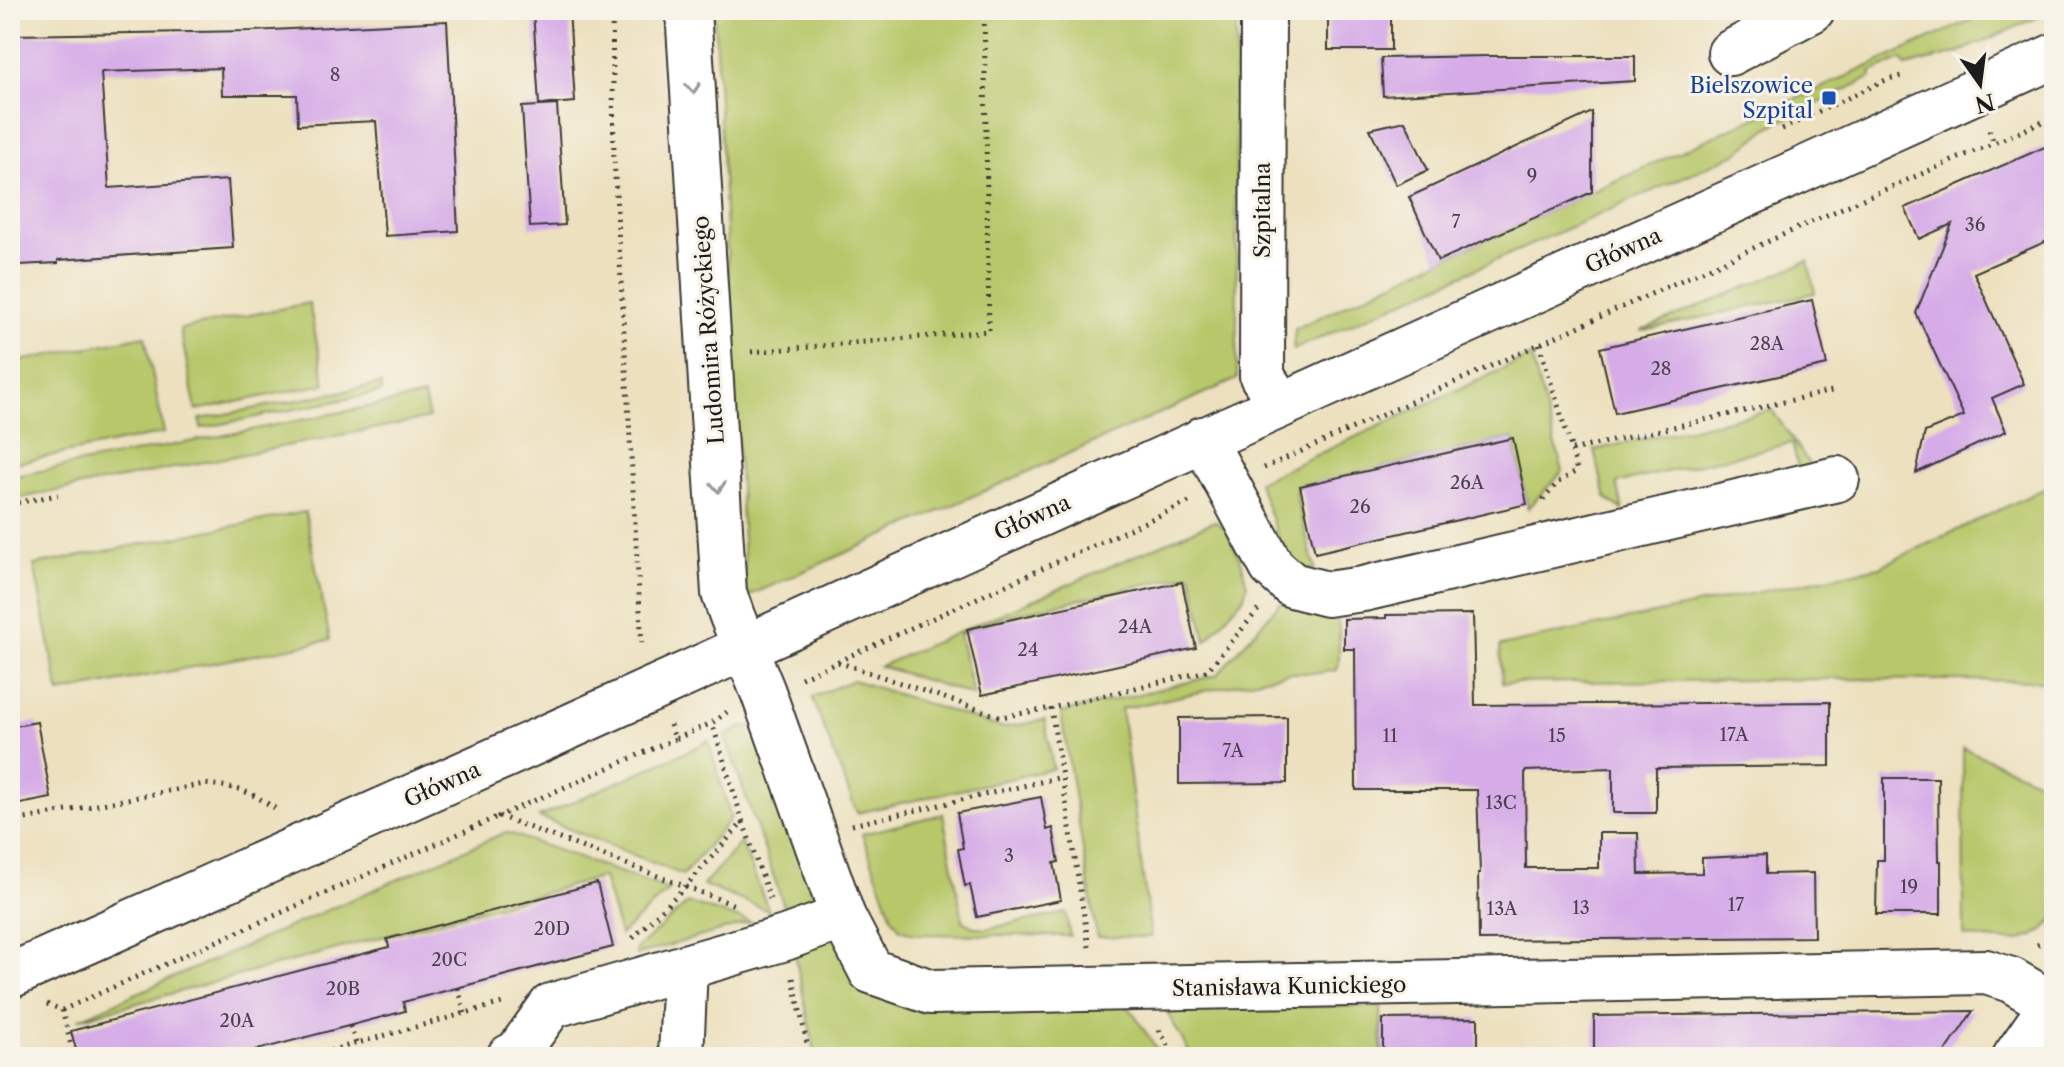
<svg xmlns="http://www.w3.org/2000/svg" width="2064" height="1067" viewBox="0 0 2064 1067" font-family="'Libre Caslon Text',serif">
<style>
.green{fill:#b8c76a;stroke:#6a7243;stroke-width:2}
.building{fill:#d6ace8}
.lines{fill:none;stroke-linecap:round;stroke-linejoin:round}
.minor-casing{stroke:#3b3934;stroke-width:48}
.path{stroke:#3b3934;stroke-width:5;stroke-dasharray:2 6;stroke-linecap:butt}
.minor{stroke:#fff;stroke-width:44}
.oneway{stroke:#999}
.transit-dot{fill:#1a4fb4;stroke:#f7f3e8;stroke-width:3}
.labels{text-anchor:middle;stroke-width:6;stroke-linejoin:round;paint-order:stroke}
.number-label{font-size:18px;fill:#4a404f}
.transit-label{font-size:22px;fill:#164399;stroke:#f7f3e8;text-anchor:end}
.street-label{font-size:22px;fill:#1c1c1c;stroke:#f7f3e8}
</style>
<rect width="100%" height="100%" fill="#f7f3e8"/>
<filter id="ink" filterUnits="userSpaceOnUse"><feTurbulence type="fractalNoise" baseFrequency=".0125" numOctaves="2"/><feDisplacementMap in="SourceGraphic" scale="16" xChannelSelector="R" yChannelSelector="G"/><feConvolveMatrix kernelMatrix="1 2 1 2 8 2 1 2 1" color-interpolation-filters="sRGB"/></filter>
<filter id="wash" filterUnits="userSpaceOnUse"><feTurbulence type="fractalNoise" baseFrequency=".006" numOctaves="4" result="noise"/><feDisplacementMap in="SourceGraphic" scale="32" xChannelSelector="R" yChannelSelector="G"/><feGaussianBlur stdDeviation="1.8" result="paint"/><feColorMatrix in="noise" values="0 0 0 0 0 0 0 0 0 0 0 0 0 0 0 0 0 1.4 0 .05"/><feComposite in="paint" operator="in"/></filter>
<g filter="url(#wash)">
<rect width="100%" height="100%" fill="#ece0be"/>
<g class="green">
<path d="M714 10H1236L1237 379 746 597Z"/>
<path d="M1993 10H2054L1957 53 1906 66 1902 59 1871 72 1872 77 1769 127 1736 154 1293 350 1295 329 1438 261Z"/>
<path d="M1808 261 1815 293 1640 331Z"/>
<path d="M309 303 325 384 196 410 180 329Z"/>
<path d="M145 336 164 433 10 464V363Z"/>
<path d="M1531 356 1563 471 1528 508 1513 438 1297 487 1295 493 1315 569 1306 570 1284 553 1258 482Z"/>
<path d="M381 384 382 392 201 428 200 419Z"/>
<path d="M424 396 429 418 10 500V477Z"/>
<path d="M1772 410 1812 468 1799 471 1792 443 1617 483 1623 510 1606 498 1594 450Z"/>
<path d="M2054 484V681L1835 679 1502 683 1500 646 1879 567Z"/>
<path d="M305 512 330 640 59 693 34 565Z"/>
<path d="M1215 521 1226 529 1242 564 1247 585 1244 597 1206 641 1191 574 1006 616 959 634 973 695 880 666Z"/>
<path d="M1280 603C1292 603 1329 609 1336 618 1341 625 1339 637 1339 644 1339 654 1340 661 1337 670L1320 673H1288L1121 709 1151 937H1097L1061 713 1217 675Z"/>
<path d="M853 680 1002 728 1045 720 1053 769 857 813 812 697Z"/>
<path d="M743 727H752L759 734 814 898C807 909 799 911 787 915L725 736Z"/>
<path d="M708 740 731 818 683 875 539 817 699 746Z"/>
<path d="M1963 748 2054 788V919C2029 950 1999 940 1964 936Z"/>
<path d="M943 814 963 921 971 926 985 929 1066 913 1070 936 915 934 900 929 892 917 862 834Z"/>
<path d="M506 832 669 890 620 935 603 877 78 1019Z"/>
<path d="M741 842 769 911 703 885Z"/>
<path d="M688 903 751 922 636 955V949Z"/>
<path d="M840 925 855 971 1123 1003 1131 1010 1162 1057H816L792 941Z"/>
<path d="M1381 1006 1382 1057H1192L1164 1007Z"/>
</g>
<g id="blocks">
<g class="building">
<path d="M533 10H569L575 102 539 105Z"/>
<rect x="1328" y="10" width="63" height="40"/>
<path d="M447 21 458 231 385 236 376 121 298 125 297 95H222L221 68 101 72 109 188 228 180 233 248 58 260V263L19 265 13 35 252 31Z"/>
<path d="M1488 56H1635V81L1383 96 1381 58Z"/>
<path d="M557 105 565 225 530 227 522 107Z"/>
<path d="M1592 112V192L1438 261 1409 197Z"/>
<path d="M1405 121 1428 170 1396 185 1370 129Z"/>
<path d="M2054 143V238L1974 273 2024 384 1992 398 2006 431 1916 473 1925 432 1964 416 1916 313 1952 224 1919 239 1905 208Z"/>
<path d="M1812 300 1827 365 1615 413 1600 348Z"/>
<path d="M1513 438 1527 504 1315 553 1300 486Z"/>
<path d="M1182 582 1196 648 982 695 967 629Z"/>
<path d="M1473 614 1475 705 1830 702V766L1656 768V813H1613V768L1525 771 1526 868H1599V833H1638L1639 874 1702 873V858L1766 855V874L1813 873 1814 937 1479 940 1478 873H1480L1477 790H1356L1355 649H1344V619L1386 618V615Z"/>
<path d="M1287 717V783L1179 784V718Z"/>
<path d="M37 722 51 798 10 806V727Z"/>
<path d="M1884 778H1938L1939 861H1941V914H1876L1877 860H1884Z"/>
<path d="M1041 797 1047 830 1053 828 1059 862 1054 863 1061 900 977 917 970 885 965 886 958 849 963 848 957 813Z"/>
<path d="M597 883 613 947 403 1002 405 1011 231 1057H78L71 1031 389 947 387 939Z"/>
<path d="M1973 1011 1942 1057H1594V1016Z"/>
<path d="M1478 1018V1057H1383V1019Z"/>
</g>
</g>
</g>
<g filter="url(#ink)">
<use href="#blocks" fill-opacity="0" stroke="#3b3934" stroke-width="2"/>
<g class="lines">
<g class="minor-casing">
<g id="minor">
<path d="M688 10 724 593 732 616 763 692 843 917 871 971 931 992 1986 972 2011 980 2052 1004"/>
<path d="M1263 10 1262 376 1281 405"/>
<path d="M1730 53 1812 10"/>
<path d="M1203 439 1272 567 1292 585 1327 594 1363 589 1837 479"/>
<path d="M10 976 560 731 2054 56"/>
<path d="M509 1057 515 1056 551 1006 785 938 843 917"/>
<path d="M681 1057 685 967"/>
<path d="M2015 1057 2054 1001"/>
</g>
</g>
<g class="path">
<path d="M612 10 614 158 642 647"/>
<path d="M1782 129 1888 79 1901 76"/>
<path d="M1989 130 1994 143 2054 117"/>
<path d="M1539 344 1572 450 1577 471 1557 483 1540 504"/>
<path d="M751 352 989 331 984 10"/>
<path d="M1572 450 1832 391"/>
<path d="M1264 468 1858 201 1994 143"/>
<path d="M10 504 58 495"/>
<path d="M838 662 1001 717 1051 708"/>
<path d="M801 678 1189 502"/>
<path d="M670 725 675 739 712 723 727 712"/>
<path d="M675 739 499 816 737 906"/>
<path d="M10 822 204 784C239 787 249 791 279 811"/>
<path d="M743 822 770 899"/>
<path d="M852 825 1062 777"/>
<path d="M633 938 685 887 743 822 712 723"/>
<path d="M2037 945 2054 938"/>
<path d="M1089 947 1051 708 1207 671 1258 610"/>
<path d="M793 978 810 1057"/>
<path d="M458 988 465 1013"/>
<path d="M47 1004 62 1010 499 816"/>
<path d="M62 1010 74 1057"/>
<path d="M350 1026 356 1043"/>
<path d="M1159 1030 1175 1057"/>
<path d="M244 1054 245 1057"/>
<path d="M307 1057 502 1003"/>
</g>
<use href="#minor" class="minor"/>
</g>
<defs><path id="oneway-chevron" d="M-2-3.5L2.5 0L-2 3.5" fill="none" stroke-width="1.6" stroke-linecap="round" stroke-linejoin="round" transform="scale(2)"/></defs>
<g class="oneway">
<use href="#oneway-chevron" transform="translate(693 88) rotate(86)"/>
<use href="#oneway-chevron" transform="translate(718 487) rotate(86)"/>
</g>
</g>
<rect class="transit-dot" x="1821" y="90" width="16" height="16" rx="4"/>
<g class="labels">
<g class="number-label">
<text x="335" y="81">8</text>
<text x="1532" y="182">9</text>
<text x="1456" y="228">7</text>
<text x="1975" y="231">36</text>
<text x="1767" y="350">28A</text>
<text x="1661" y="375">28</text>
<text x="1467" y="489">26A</text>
<text x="1360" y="513">26</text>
<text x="1135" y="633">24A</text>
<text x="1028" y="656">24</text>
<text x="1734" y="741">17A</text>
<text x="1390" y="742">11</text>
<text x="1557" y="742">15</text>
<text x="1233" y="757">7A</text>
<text x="1501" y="809">13C</text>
<text x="1009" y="862">3</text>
<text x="1909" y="893">19</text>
<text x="1736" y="911">17</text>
<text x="1581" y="914">13</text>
<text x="1502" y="915">13A</text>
<text x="552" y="935">20D</text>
<text x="449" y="966">20C</text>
<text x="343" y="995">20B</text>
<text x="237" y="1027">20A</text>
</g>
<g class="transit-label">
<text x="1813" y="93">Bielszowice<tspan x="1813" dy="25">Szpital</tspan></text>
</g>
<g class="street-label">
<text transform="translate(1262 210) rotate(-90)" y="8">Szpitalna</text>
<text transform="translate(1623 250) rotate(-24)" y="8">Główna</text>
<text transform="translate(708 330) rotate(-94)" y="8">Ludomira Różyckiego</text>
<text transform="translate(1032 517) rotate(-24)" y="8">Główna</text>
<text transform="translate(442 784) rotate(-24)" y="8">Główna</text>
<text transform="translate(1289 986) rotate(-1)" y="8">Stanisława Kunickiego</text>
</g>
</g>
<rect width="2064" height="1067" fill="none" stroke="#f7f3e8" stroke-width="40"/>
<g transform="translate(1980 84) rotate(166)" stroke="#f7f3e8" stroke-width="6" paint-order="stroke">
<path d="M0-6L14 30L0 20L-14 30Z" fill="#1c1c1c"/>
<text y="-12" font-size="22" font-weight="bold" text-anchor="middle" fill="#1c1c1c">N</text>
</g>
</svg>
